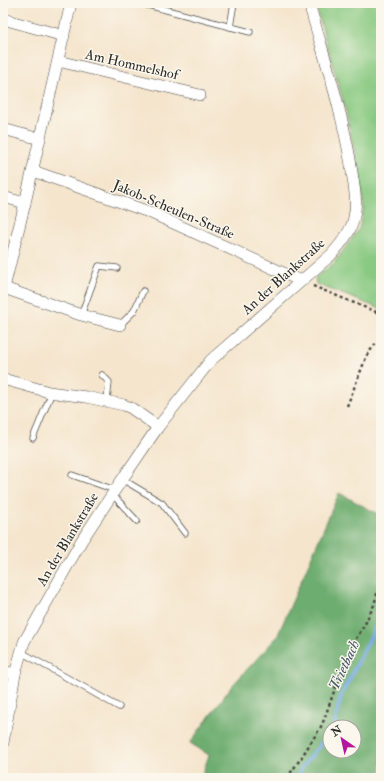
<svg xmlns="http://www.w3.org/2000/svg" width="384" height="781" viewBox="0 0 384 781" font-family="'IM FELL Double Pica',serif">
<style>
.green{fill:#89c981;stroke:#5a7a56}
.forest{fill:#6ead6f;stroke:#4c6c4d;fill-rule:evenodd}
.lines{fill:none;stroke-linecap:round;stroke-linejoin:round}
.stream{stroke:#72a8e0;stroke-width:4}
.lane-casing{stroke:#494743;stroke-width:7}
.street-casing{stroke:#494743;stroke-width:12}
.path{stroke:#494743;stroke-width:2.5;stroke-dasharray:3 3;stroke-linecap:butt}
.lane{stroke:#fff;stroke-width:5.5}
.street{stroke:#fff;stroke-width:11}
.labels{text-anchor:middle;stroke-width:3;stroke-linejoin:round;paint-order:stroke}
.street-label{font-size:14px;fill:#2b2b2b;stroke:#fbf7ec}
.water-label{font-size:15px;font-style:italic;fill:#44576a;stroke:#fbf7ec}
</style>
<rect width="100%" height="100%" fill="#fbf7ec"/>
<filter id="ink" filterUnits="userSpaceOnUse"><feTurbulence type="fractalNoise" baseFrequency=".025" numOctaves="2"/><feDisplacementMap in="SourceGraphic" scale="8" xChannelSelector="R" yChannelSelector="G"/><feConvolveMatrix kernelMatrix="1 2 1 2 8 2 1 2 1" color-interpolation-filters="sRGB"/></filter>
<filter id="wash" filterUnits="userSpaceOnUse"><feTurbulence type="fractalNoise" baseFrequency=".012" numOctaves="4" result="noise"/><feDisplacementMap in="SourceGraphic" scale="16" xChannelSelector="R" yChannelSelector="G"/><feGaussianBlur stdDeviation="0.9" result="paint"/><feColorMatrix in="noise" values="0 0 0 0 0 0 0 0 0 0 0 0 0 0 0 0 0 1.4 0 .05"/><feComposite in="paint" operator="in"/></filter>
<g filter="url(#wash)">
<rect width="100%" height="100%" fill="#f5e5cd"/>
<path class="green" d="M315 3H381V309L316 284 315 278 334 263 359 229 364 208 360 179 346 111Z"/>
<path class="forest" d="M339 493 378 514 381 513V778H201L209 755 190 743 231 687 277 637ZM330 727H354V751H330Z"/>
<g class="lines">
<g class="stream">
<path d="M334 727 341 696 381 616"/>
<path d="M296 778 305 763 330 733"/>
</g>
</g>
</g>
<g filter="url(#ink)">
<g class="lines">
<g class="lane-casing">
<g id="lane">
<path d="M140 3 250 32"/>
<path d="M230 27 234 3"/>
<path d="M81 315 99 266 117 268"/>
<path d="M120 325 134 311 143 291"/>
<path d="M102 375 109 382 107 401"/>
<path d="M33 438 52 392"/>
<path d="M72 475 115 490"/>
<path d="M122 479 162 503 185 533"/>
<path d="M112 494 137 521"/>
<path d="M21 652 119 707"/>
</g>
</g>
<g class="street-casing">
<g id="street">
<path d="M3 19 64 36"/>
<path d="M58 61 200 95"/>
<path d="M3 129 40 139"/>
<path d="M33 171 149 212 301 281"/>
<path d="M3 197 25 203"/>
<path d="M4 288 81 315 120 325"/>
<path d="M3 292 25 203 71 3"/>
<path d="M3 379 49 392 86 397 124 405 131 408 158 427"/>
<path d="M3 671 15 674"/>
<path d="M3 743 15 674 24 642 82 540 115 490 158 427 211 360 331 255C340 245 352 231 354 217 358 200 353 182 351 165 342 110 324 57 309 3"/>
</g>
</g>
<g class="path">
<path d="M313 286 381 314"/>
<path d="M380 332 381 330"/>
<path d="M347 406 367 355 376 343"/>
<path d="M287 778 301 758 322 725 336 686 344 671 354 642 365 624 374 605 381 579"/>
</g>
<use href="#lane" class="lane"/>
<use href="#street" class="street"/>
</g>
</g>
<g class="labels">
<g class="street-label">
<text transform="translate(132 64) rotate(13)" y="5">Am Hommelshof</text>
<text transform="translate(174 209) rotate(23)" y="5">Jakob-Scheulen-Straße</text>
<text transform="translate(283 276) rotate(-42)" y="5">An der Blankstraße</text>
<text transform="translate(67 539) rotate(-59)" y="5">An der Blankstraße</text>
</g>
<g class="water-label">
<text transform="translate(344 665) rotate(-65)" y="5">Trietbach</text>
</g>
</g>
<rect width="384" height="781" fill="none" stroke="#fbf7ec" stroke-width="16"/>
<g transform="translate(342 739) rotate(326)"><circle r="19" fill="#fbf7ec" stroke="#a8a59f"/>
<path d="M0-3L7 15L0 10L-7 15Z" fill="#b5179e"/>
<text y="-6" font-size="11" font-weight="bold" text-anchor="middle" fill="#2b2b2b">N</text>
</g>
</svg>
